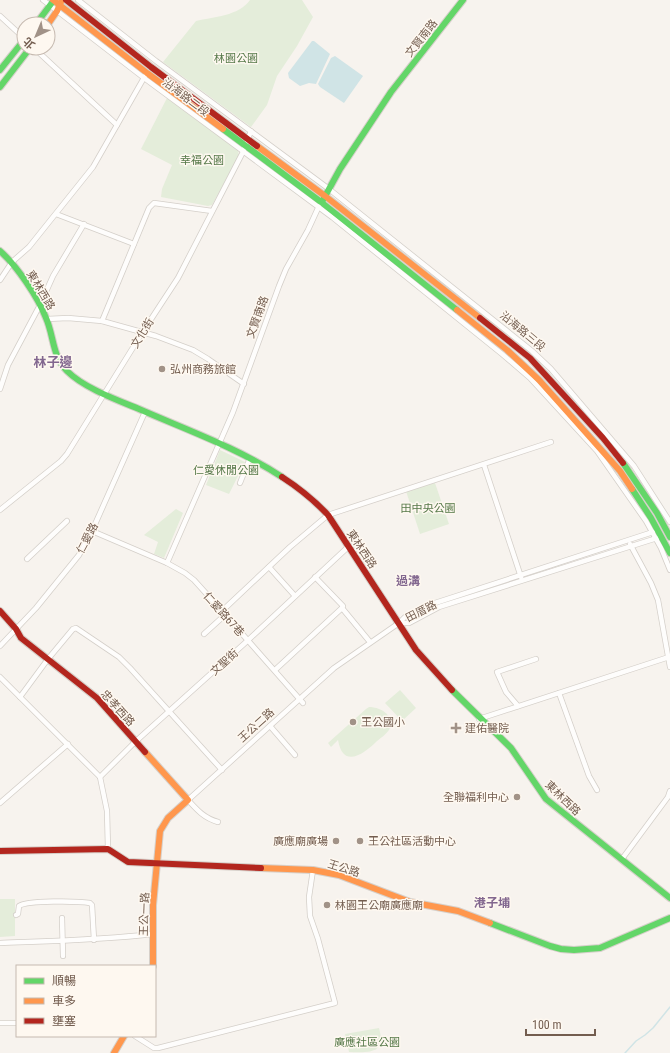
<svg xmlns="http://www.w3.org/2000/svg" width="670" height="1053" viewBox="0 0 670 1053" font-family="'Roboto Condensed','Noto Sans TC',sans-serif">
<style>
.green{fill:#e4edda}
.water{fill:#d0e4e6}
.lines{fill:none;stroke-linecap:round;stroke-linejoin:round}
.stream{stroke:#d0e4e6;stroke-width:1.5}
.street-casing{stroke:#d4cfc9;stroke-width:6}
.fast-casing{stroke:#d6d0ca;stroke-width:8}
.slow-casing{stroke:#d6d0ca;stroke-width:8}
.jam-casing{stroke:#d6d0ca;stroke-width:8}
.street{stroke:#fefdfc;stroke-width:4.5}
.fast{stroke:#63d668;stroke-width:6}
.slow{stroke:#ff974d;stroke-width:6}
.jam{stroke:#b3261e;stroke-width:6}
.poi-dot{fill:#a19287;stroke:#fef8f0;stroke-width:1.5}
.labels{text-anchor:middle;stroke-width:3;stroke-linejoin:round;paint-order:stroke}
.street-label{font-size:11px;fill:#735d4f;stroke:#fef8f0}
.park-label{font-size:11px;fill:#557848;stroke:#fef8f0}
.poi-label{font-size:11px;fill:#735d4f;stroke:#fef8f0;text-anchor:start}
.neighbourhood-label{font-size:12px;font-weight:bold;fill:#82678f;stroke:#fef8f0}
.quarter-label{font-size:13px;font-weight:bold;fill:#82678f;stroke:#fef8f0}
</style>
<rect width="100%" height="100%" fill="#f7f3ee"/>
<g class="green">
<path d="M250 0H302L313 17 297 46 277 76 267 105 251 127 163 62 196 21C213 17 239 16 250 0Z"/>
<path d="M167 98 238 150 239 157 212 205 208 206 161 197 162 189 172 165 141 149Z"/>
<path d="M220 450 245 462 229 494 206 485Z"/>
<path d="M435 483 449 524 420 534 406 491Z"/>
<path d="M176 509 183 513 164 558 154 554 158 542 144 535Z"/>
<path d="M400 690 416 708 402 721 385 703Z"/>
<path d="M369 707C381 707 396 716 389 730 386 734 381 738 377 741 365 753 343 770 338 740L331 747 328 743 366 709Z"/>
<path d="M0 899H15V936L0 937Z"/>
<path d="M379 1028C386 1053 371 1053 349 1052L345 1034Z"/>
</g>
<g class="water">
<path d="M312 41H314L330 54 316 84 309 83 300 86 289 78 288 73Z"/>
<path d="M335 56 363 76 344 103 320 87 318 84 331 58Z"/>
</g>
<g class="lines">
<path class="stream" d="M625 1053 636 1041 645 1035 653 1028 670 1007"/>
<g class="street-casing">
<g id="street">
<path d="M43 0 144 78 332 217 502 354 530 378 597 451 646 521 661 548 670 570"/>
<path d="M78 0 156 61 329 189 532 351 551 369 634 466 670 522"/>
<path d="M0 16 24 38"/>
<path d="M34 48 117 125"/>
<path d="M56 214 134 244"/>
<path d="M0 280 12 262 29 247 93 167 145 76"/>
<path d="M47 319 68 318 102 321 156 336 193 350 208 359 244 384"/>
<path d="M102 321 149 208 154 203 212 211"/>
<path d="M0 389 8 365 40 305 53 276 84 224"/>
<path d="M484 465 521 577"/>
<path d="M240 483 250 458"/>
<path d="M0 510 61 461 67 454 142 333 178 278 243 152 251 131"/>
<path d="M92 531 167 563 185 573 194 580 222 611 303 703"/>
<path d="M630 544 651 583 658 600 670 667"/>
<path d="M27 559 67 521"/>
<path d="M167 563 233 412 279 286 286 269 308 230 319 206"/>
<path d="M269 567 295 596"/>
<path d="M342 608 370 642"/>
<path d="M222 611 290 547 328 515 551 442"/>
<path d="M399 623H409L439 607 657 538"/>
<path d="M204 634 226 614"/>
<path d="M0 646 36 608 79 555 92 531 145 412"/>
<path d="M275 670 342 608 343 606 315 577"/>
<path d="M0 677 100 777 107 811 108 849"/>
<path d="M559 693 589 776 597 790"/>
<path d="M20 697 48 659 73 629 76 628 119 657 130 668 222 770"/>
<path d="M518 706 506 692 497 672 536 659"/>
<path d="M479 719 669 657"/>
<path d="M270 726 295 755"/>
<path d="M100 777 135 742 245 643 348 547"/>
<path d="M0 803 68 744"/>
<path d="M218 822C204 818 197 810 188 800L334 668 399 623 405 617 435 603 653 532"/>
<path d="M622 859 668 797 670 791"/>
<path d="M16 915 18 914 19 906C27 900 79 901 90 903L92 905 94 940"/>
<path d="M62 918 63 956"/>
<path d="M0 943C51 941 102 940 153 934"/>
<path d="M0 1023H17"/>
<path d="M135 1036 154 1048H158L335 1003 318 939 310 916 309 897 313 870"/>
</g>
</g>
<g class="fast-casing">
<g id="fast">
<path d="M36 24 54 0"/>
<path d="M0 70 24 40"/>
<path d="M0 87 30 48"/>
<path d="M223 129 321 202 457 310"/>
<path d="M323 200 340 169 391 92 463 0"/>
<path d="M0 251C17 266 38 297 46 318 54 336 52 356 67 371 84 388 117 400 139 409 187 430 238 448 282 477"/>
<path d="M623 463 657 513 670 537"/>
<path d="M632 489 651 518 670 553"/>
<path d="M452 690 511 748 546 799 670 898"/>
<path d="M490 923 550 946 561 949 574 950 600 948 670 918"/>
</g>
</g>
<g class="slow-casing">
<g id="slow">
<path d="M53 0 147 73 223 129"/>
<path d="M48 24 57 11 61 2"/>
<path d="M257 146 325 196 480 318"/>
<path d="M457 310 507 350 539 380 620 471 632 489"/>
<path d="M145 752 188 800 168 818 160 831 153 905V966"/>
<path d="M261 868 313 870 339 875 410 902 458 911 490 923"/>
<path d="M114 1053 124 1036"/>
</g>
</g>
<g class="jam-casing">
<g id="jam">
<path d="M66 0 151 67 257 146"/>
<path d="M480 318 530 358 603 438 623 463"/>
<path d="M282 477C299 488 314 500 328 515L416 650 452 690"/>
<path d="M0 611 16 629 21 638 97 698 145 752"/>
<path d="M0 851 108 849 128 862 261 868"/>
</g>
</g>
<use href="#street" class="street"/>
<use href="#fast" class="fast"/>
<use href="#slow" class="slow"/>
<use href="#jam" class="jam"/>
</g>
<g class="poi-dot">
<circle cx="162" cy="369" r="4"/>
<circle cx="353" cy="722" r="4"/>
<path d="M454 722h4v4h4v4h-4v4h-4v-4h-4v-4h4z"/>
<circle cx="517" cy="797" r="4"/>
<circle cx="336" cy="841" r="4"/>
<circle cx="360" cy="841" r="4"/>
<circle cx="327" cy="905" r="4"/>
</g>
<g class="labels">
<g class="street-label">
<text transform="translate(421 38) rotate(-52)" y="4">文賢南路</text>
<text transform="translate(186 97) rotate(37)" y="4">沿海路二段</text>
<text transform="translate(41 290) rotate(59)" y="4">東林西路</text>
<text transform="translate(257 317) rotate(-70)" y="4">文賢南路</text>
<text transform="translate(523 331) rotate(40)" y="4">沿海路三段</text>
<text transform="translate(142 333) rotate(-58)" y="4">文化街</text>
<text transform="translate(87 538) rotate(-62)" y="4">仁愛路</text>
<text transform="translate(362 549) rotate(56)" y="4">東林西路</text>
<text transform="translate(421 611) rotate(-27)" y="4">田厝路</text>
<text transform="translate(224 614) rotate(48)" y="4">仁愛路67巷</text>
<text transform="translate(224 662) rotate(-42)" y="4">文聖街</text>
<text transform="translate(118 708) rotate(48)" y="4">忠孝西路</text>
<text transform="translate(256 725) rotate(-42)" y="4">王公二路</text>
<text transform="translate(563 798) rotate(44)" y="4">東林西路</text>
<text transform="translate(344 868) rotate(17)" y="4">王公路</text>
<text transform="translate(144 914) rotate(-88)" y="4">王公一路</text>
</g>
<g class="park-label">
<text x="236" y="62">林園公園</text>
<text x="202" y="164">幸福公園</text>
<text x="226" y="474">仁愛休閒公園</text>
<text x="428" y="512">田中央公園</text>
<text x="367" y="1046">廣應社區公園</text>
</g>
<g class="poi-label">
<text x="170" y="373">弘州商務旅館</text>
<text x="361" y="726">王公國小</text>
<text x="465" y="732">建佑醫院</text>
<text x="509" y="801" text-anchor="end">全聯福利中心</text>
<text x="328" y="845" text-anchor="end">廣應廟廣場</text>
<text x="368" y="845">王公社區活動中心</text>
<text x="335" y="909">林園王公廟廣應廟</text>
</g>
<g class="neighbourhood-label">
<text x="408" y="585">過溝</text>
<text x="492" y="907">港子埔</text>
</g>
<g class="quarter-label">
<text x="53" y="367">林子邊</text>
</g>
</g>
<rect x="16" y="965" width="140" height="72" fill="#fef8f0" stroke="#c6bab0"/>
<rect x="24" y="978" width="20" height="6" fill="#63d668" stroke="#c6bab0"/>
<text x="52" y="985" font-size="12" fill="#735d4f">順暢</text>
<rect x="24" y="998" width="20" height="6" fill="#ff974d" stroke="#c6bab0"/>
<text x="52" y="1005" font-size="12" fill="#735d4f">車多</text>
<rect x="24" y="1018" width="20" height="6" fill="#b3261e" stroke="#c6bab0"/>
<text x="52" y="1025" font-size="12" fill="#735d4f">壅塞</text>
<g transform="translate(36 36) rotate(224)"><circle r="19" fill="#fef8f0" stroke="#c6bab0"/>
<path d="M0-3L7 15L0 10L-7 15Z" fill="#a19287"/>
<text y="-6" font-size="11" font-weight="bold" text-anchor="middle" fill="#735d4f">北</text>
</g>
<path d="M526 1029v6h69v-6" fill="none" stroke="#735d4f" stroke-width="2"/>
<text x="532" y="1029" font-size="12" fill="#735d4f" stroke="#fef8f0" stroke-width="3" paint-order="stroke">100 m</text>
</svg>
